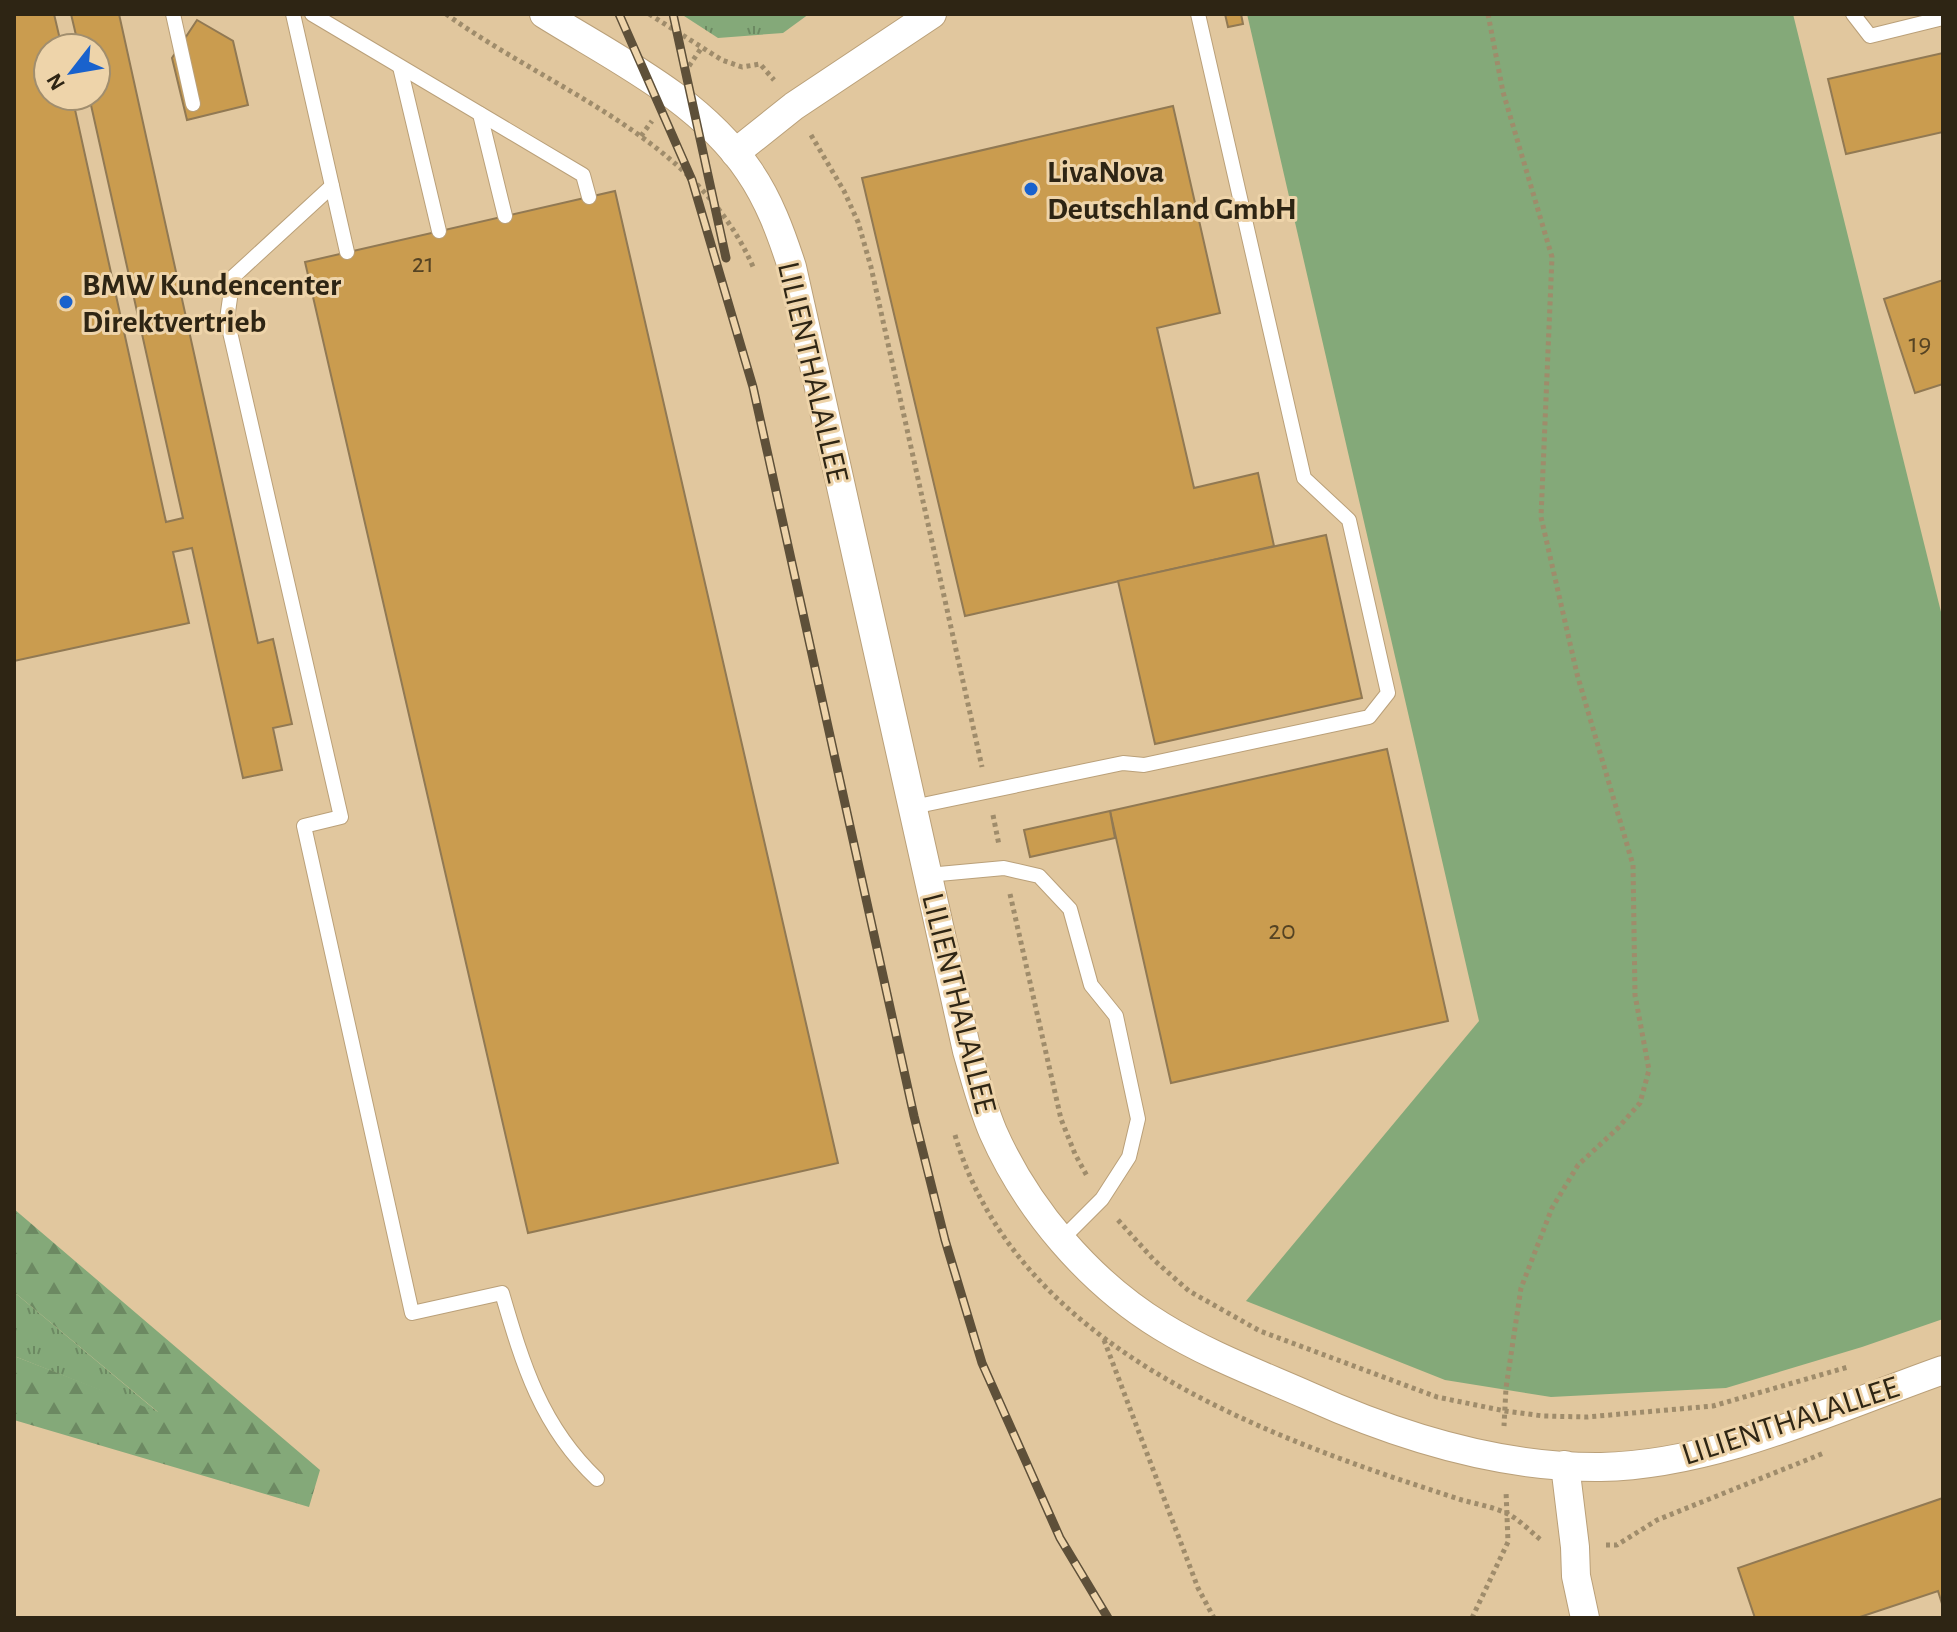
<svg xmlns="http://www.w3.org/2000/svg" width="1957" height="1632" viewBox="0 0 1957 1632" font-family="'Alegreya Sans',sans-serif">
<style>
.grass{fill:url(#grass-tufts)}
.forest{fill:url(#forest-firs)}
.green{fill:#84a979}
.building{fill:#ca9c4f;stroke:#917953;stroke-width:2}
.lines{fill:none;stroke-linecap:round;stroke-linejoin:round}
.service-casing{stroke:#baa079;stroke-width:16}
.minor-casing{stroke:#baa079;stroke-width:30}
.path{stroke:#9f8c6b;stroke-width:5;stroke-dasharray:4 4;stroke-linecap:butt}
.service{stroke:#fff;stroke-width:14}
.minor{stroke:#fff;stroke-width:28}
.rail-casing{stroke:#5e5039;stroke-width:9}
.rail{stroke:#eed4aa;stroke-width:6;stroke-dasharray:18;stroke-linecap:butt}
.poi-dot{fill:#1962cd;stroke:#eed4aa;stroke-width:3}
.labels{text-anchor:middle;stroke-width:6;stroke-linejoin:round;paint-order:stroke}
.number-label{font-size:28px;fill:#554323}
.poi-label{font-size:32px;font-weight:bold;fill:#2e2514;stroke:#eed4aa;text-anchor:start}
.street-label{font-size:32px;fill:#2e2514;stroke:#eed4aa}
</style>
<defs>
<pattern id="grass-tufts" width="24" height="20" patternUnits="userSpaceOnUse" patternTransform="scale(2)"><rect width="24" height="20" fill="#84a979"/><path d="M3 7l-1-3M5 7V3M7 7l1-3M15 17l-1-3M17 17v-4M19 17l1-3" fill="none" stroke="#6c8962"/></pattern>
<pattern id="forest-firs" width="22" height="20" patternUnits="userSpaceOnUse" patternTransform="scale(2)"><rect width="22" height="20" fill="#84a979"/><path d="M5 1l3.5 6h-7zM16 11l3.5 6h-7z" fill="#6c8962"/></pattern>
</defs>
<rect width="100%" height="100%" fill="#e1c79e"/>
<g class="grass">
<path d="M681 14H809L783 33 718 38Z"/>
<path d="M14 1292 160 1414 14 1356Z"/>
</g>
<path class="forest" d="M14 1209 320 1470 309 1507 14 1420V1356L158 1412 14 1292Z"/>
<path class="green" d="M1247 14H1793L1943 620V1319L1862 1347 1726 1388 1551 1397 1445 1380 1246 1301 1479 1021Z"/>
<g class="building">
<path d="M14 14H54L62 48H48V96H72L166 522 183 518 89 96H96V48H79L71 14H119L258 643 273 639 292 724 273 728 282 770 243 778 192 548 173 552 189 623 14 661Z"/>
<path d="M1225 14H1241L1243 24 1228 27Z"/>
<path d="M197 20 233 41 248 105 187 120 172 58Z"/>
<path d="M1943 53V132L1846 154 1828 79Z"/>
<path d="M1173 106 1220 313 1157 328 1194 488 1258 473 1274 546 965 616 862 178Z"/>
<path d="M615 191 838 1163 528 1233 305 262Z"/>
<path d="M1943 280V384L1915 393 1884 299Z"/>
<path d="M1326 535 1362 698 1155 744 1118 581Z"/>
<path d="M1387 749 1448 1021 1171 1083 1110 811Z"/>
<path d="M1110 811 1115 838 1030 857 1024 830Z"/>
<path d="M1943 1498V1607L1938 1591 1857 1618H1755L1738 1568Z"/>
</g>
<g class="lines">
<g class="service-casing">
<g id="service">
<path d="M173 14 193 104"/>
<path d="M293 14 347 252"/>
<path d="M312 14 583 175 589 197"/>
<path d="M1853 14 1870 36 1943 18"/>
<path d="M400 67 439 231"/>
<path d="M480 114 505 216"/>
<path d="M332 186 233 277 227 319 341 817 304 826 412 1313 502 1293C523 1365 541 1426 597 1479"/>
<path d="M913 807 1123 763 1144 765 1369 717 1388 693 1349 520 1304 478 1198 14"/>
<path d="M928 875 1004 868 1039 876 1070 909 1091 985 1116 1016 1138 1119 1129 1157 1102 1199 1062 1239"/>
</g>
</g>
<g class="minor-casing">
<g id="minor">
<path d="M544 14C616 59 700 99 749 171 769 200 781 233 792 267L967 1051C975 1078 982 1106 993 1132 1027 1209 1089 1282 1161 1326 1208 1355 1259 1374 1309 1396 1400 1437 1499 1468 1601 1467 1716 1465 1835 1408 1943 1370"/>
<path d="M735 153 794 106 932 14"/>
<path d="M1565 1465 1575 1547 1576 1576 1585 1618"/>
</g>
</g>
<g class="path">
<path d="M446 14C554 92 698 138 754 269"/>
<path d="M649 14 722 60 742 67 760 64 774 80"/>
<path d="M1488 14 1503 92 1552 257 1541 517 1577 674 1633 865 1635 995 1649 1070 1640 1103 1618 1128 1578 1165 1552 1208 1521 1288 1506 1388 1504 1426"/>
<path d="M689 66 702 47"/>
<path d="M811 135 844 191 858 222 871 267 982 767"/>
<path d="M641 136 652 121"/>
<path d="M993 815 999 845"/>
<path d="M1010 894 1061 1119 1075 1154 1087 1176"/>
<path d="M955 1135C1009 1320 1202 1410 1369 1469 1400 1480 1431 1490 1462 1500 1476 1504 1494 1507 1508 1514 1520 1520 1531 1532 1542 1541"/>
<path d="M1118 1220 1154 1260 1189 1291 1260 1331 1437 1397 1505 1411 1543 1416 1587 1417 1713 1406 1848 1367"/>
<path d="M1104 1340 1198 1588 1214 1618"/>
<path d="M1606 1545H1617L1657 1520 1824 1453"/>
<path d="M1472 1618 1508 1542 1506 1491"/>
</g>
<use href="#service" class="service"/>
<use href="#minor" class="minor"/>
<g class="rail-casing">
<g id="rail">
<path d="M619 14 692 180 753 387 914 1116 945 1240 982 1363 1060 1538 1108 1618"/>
<path d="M673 14 726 258"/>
</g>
</g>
<use href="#rail" class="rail"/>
</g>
<g class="poi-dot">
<circle cx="1031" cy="189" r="8"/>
<circle cx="66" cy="302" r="8"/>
</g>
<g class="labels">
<g class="number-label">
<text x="423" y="272">21</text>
<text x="1920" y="352">19</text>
<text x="1282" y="939">20</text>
</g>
<g class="poi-label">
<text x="1047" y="182">LivaNova<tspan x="1047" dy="37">Deutschland GmbH</tspan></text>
<text x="82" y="295">BMW Kundencenter<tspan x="82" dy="37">Direktvertrieb</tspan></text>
</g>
<g class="street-label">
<text transform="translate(814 372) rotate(77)" y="11">LILIENTHALALLEE</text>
<text transform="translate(960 1003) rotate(76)" y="11">LILIENTHALALLEE</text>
<text transform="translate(1790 1420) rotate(-18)" y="11">LILIENTHALALLEE</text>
</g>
</g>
<rect width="1957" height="1632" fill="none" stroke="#2e2514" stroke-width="32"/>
<g transform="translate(72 72) rotate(239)"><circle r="38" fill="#eed4aa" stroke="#a18e6e" stroke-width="2"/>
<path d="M0-6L14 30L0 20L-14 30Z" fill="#1962cd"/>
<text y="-12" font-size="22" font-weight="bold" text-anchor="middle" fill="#2e2514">N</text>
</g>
</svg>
